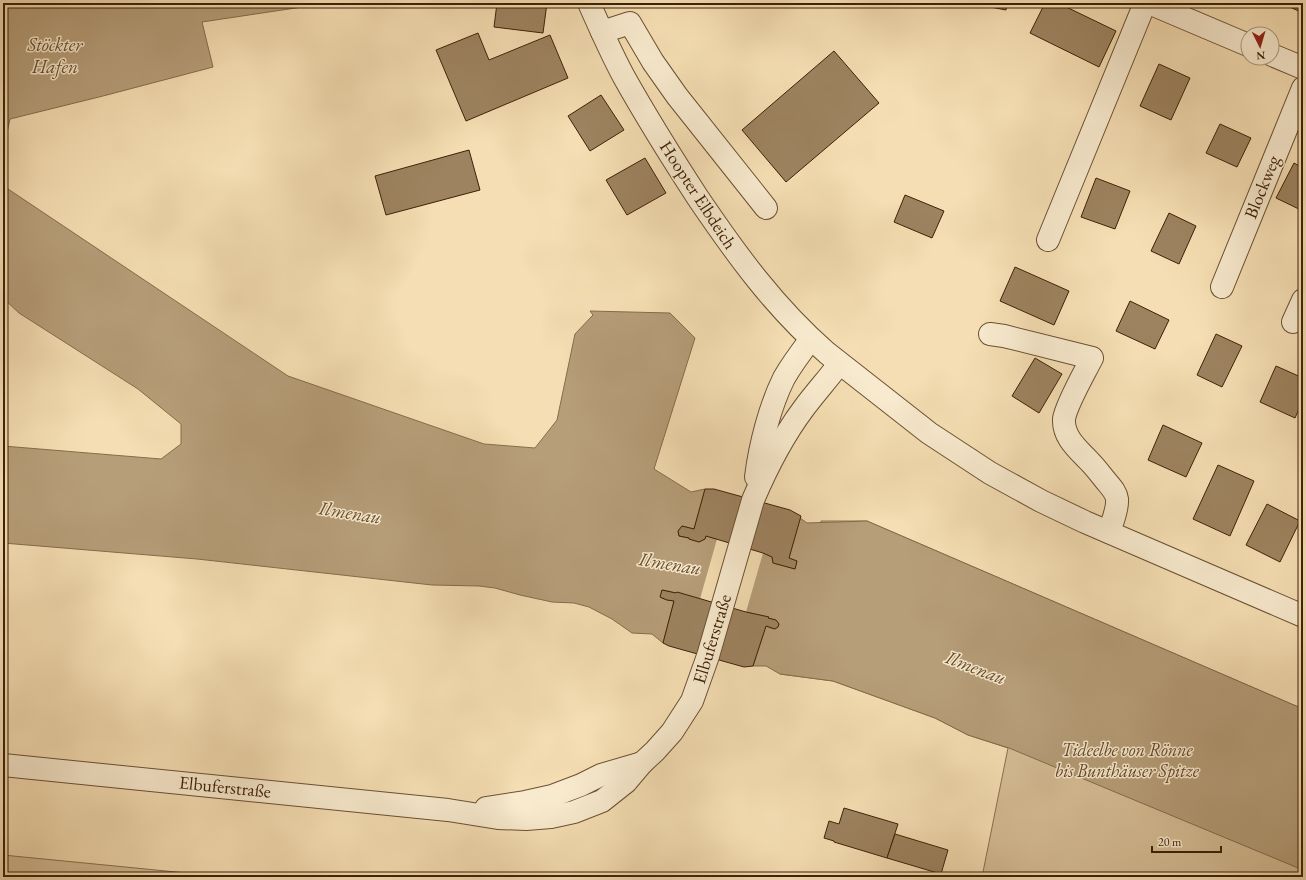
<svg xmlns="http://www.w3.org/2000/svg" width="1306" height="880" viewBox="0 0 1306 880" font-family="'EB Garamond',serif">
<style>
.green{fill:#d6be96;stroke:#8a704e}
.water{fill:#b69e79;stroke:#866c4b}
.pier{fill:#f5deb3}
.building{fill:#9d8360;stroke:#3d2107}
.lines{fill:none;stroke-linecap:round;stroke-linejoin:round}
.minor-casing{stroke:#6b5032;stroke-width:24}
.minor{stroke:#f8eace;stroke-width:22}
.labels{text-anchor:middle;stroke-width:3;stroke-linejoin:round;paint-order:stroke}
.street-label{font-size:18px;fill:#3d2107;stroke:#f8eace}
.park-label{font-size:18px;font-style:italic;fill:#63482b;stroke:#f8eace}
.water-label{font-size:19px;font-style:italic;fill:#674d2f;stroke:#f8eace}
</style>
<rect width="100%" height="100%" fill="#f5deb3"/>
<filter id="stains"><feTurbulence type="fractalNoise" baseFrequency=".005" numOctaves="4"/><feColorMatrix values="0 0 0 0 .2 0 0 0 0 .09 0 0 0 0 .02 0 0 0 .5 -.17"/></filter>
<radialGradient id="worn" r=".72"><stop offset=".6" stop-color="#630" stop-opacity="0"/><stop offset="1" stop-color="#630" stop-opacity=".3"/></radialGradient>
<g class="green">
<path d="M821 521H867L1303 709V877H982L1008 748 968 735 935 718 833 681 780 674Z"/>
<path d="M3 855 227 877H3Z"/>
</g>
<path class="water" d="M3 3H329L202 22 213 67 103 96 10 119 4 146 5 187 288 376 484 444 535 448 557 420 575 334 593 315 590 311 670 313 695 338 654 469 691 492 705 489 694 529 682 526 678 531 679 536 689 538V539L699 542 705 539 706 536 710 537 763 553 772 557 773 563 795 569 797 561 789 558 800 518 807 523 867 521 1303 709V870L1009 748 968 735 935 718 833 681 780 674 766 666H753L766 626C771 629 777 631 779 624L776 620 768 618V617L746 612 668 591 662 590 661 598 667 600 674 601 663 643 652 634 632 633 612 619 589 607 574 603 552 602 520 595 495 588 479 586 432 585 197 559 3 543V446L161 459 181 444V424L138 389 19 313 3 298Z"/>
<path class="pier" d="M717 539 763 553 746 612 700 599Z"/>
<g class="building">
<path d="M497 3H547L543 33 494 27Z"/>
<path d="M970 3H1007L1006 10Z"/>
<path d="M1045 3H1058L1116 31 1099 67 1030 33Z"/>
<path d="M1281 3H1303V13Z"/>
<path d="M478 33 489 60 550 35 568 78 466 121 436 50Z"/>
<path d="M834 51 879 103 786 182 742 130Z"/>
<path d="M1159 64 1190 78 1171 120 1140 106Z"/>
<path d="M601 95 624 130 590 151 568 116Z"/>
<path d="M1220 124 1251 138 1237 167 1206 153Z"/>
<path d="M469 150 480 190 386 215 375 176Z"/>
<path d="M645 158 666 193 627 215 606 180Z"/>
<path d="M1294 163 1303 168V211L1276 198Z"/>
<path d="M1096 178 1130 191 1115 229 1081 217Z"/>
<path d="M905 195 944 211 932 238 894 222Z"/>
<path d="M1169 213 1196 226 1179 264 1151 251Z"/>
<path d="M1015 267 1069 291 1054 325 1000 301Z"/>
<path d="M1130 301 1169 320 1155 349 1116 331Z"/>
<path d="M1216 334 1242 346 1222 387 1197 375Z"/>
<path d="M1035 358 1062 374 1039 413 1012 396Z"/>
<path d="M1276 366 1303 378V400L1295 418 1260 402Z"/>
<path d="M1163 425 1202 443 1186 477 1148 460Z"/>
<path d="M1218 465 1254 481 1230 536 1193 519Z"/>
<path d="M705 489H714L790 510 801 516 789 558 797 561 795 569 773 563 772 557 763 553 706 536 705 539 699 542 689 539V538L679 536 678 531 682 526 694 529Z"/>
<path d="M1267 504 1300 521 1280 562 1246 545Z"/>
<path d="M662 590 676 593 677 592 746 612 769 617 768 618 776 620 779 624 778 627 775 629 766 626 753 666 744 667 669 646 663 643 674 601 667 600 660 597Z"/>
<path d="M844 808 898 824 887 858 834 842V841L824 838 829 821 839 824Z"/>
<path d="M895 834 948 850 941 874 887 858Z"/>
</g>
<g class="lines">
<g class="minor-casing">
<g id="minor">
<path d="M589 3C600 28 611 53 624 77 647 118 672 158 698 198 736 254 775 308 827 353L929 433 990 473 1041 501 1085 522 1303 616"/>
<path d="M1149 3 1248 45"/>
<path d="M602 32 630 23 653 62 677 96 766 208"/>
<path d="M1272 55 1303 68"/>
<path d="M1048 240 1145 3"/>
<path d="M1222 287 1303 88"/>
<path d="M1293 322 1303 300"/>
<path d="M990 334 1004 336 1092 358C1085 372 1066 405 1064 419 1063 438 1079 450 1090 462 1096 468 1101 475 1106 481 1111 487 1116 492 1117 499 1118 510 1112 522 1109 532"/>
<path d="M756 477C760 445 770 406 784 378 792 364 801 352 811 339"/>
<path d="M3 765 448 810 498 818 526 819 551 817 574 812 602 801 626 782 642 763 655 751 672 732 692 701 708 656 753 500C767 467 783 436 804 408 815 393 828 379 839 364"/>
<path d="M486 808 525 802 552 796 581 785 601 775 642 763"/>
</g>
</g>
<use href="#minor" class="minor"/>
</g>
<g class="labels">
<g class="street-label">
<text transform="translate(1262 187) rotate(-68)" y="6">Blockweg</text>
<text transform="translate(698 195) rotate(57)" y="6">Hoopter Elbdeich</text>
<text transform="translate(712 639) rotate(-73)" y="6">Elbuferstraße</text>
<text transform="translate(225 787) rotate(6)" y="6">Elbuferstraße</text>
</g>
<g class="park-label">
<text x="1127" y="756">Tideelbe von Rönne<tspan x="1127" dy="21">bis Bunthäuser Spitze</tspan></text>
</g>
<g class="water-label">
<text x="55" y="51">Stöckter<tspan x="55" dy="22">Hafen</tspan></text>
<text transform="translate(350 512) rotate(9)" y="7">Ilmenau</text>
<text transform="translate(670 563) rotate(9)" y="7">Ilmenau</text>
<text transform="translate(976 667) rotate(21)" y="7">Ilmenau</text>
</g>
</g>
<rect width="1306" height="880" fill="none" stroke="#f5deb3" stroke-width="16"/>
<rect x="4" y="4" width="1298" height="872" fill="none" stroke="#3d2107" stroke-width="2"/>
<rect x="8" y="8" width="1290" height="864" fill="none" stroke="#3d2107"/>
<g transform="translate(1260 46) rotate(175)"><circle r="19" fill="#f8eace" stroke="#ad9a7e"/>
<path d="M0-3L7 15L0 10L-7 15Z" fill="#8f2418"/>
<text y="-6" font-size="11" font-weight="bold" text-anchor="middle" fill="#3d2107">N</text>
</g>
<path d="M1152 846v6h69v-6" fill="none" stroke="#3d2107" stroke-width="2"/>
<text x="1158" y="846" font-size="12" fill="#3d2107" stroke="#f8eace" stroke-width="3" paint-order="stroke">20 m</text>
<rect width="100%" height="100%" filter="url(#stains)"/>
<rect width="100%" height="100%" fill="url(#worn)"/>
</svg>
